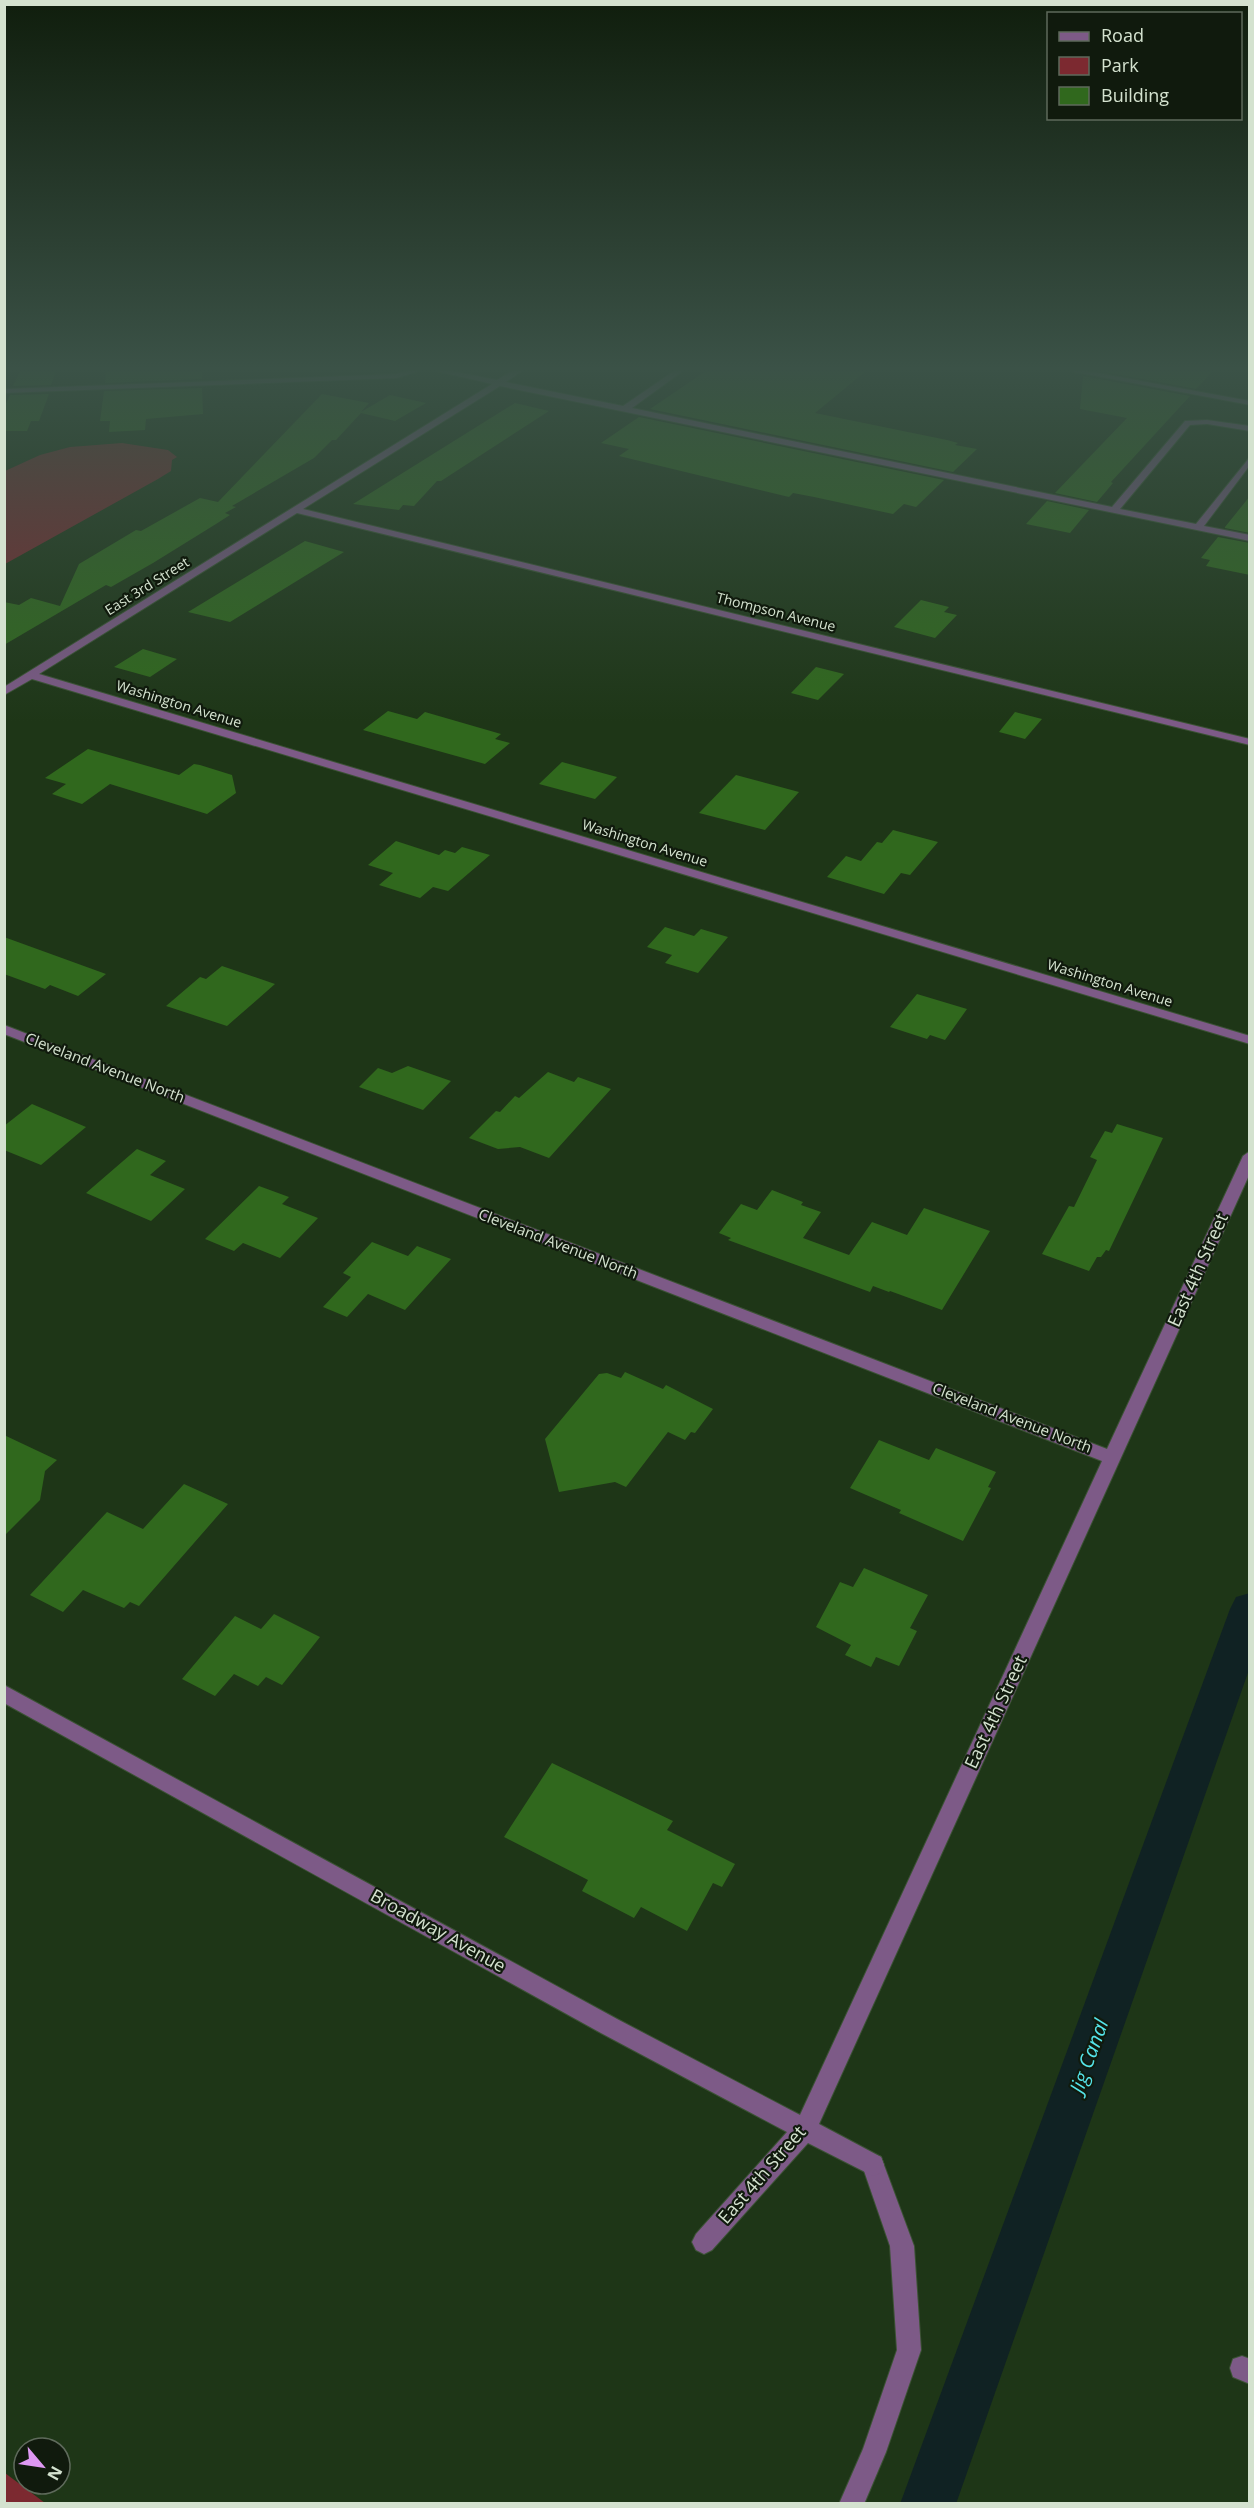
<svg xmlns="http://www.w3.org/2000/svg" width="1254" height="2508" viewBox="0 0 1254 2508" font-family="'Open Sans',sans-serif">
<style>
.green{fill:#7c2930}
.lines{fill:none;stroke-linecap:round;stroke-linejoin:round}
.canal{fill:#102223;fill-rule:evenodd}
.building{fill:#30681d}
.lane-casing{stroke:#3b5234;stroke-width:2}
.street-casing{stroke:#3b5234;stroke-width:2}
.lane{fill:#7d5a87;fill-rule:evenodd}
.street{fill:#7d5a87;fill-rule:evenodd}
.labels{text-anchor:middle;stroke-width:4.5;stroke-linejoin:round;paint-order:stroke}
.far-street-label{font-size:14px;fill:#d4e2cf;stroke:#101a0d}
.street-label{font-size:15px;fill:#d4e2cf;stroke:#101a0d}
.near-street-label{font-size:18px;fill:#d4e2cf;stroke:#101a0d}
.near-water-label{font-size:20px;font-style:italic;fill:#55e5ea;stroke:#101a0d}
</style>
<rect width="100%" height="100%" fill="#1e3617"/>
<g class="green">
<path d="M122 443 168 450 177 457 172 460 171 471 158 479 5 564V471L40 455 70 447Z"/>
<path d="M4 2473H5L45 2503H5Z"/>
</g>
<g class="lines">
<path class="canal" d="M1250 1593V1667L956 2504H900L1230 1609 1236 1597Z"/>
</g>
<g class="building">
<path d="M20 371H56L51 385 13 386Z"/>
<path d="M106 371H202V379L105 383Z"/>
<path d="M706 371H866L815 413 947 440 958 443 955 445 977 449 953 472 650 409Z"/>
<path d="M1100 371H1213L1196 389Z"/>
<path d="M1083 376 1190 396 1111 482 1113 483 1097 502 1055 493 1127 418 1080 409Z"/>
<path d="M202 388 203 414 146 419 145 430 109 432 110 421H100L104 391Z"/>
<path d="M49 394 39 421H31L27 431H4V408L10 395Z"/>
<path d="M322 394 369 403 361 412 390 395 426 403 395 421 361 413 336 440H332L314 458 232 506 236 507 225 513 230 515 216 524 153 563 111 587 106 585 4 645V602L19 605 31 598 60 606 79 564 136 530 141 531 200 498 218 502Z"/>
<path d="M515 403 549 411 441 481H437L414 506 403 505 399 510 353 504Z"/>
<path d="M639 417 944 480 916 507 904 504 893 514 814 497 793 493 789 497 619 456 629 449 601 443Z"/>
<path d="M1250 496V533L1225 528V527Z"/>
<path d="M1047 501 1089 510 1070 533 1026 524Z"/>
<path d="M1218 537 1250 543V575L1206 566 1210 560 1201 558Z"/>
<path d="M305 541 344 552 230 622 188 612Z"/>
<path d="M921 600 949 607 944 612 957 615 935 638 894 627Z"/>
<path d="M143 649 177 659 150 677 114 667Z"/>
<path d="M816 667 844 674 818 700 791 693Z"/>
<path d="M388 711 417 719 425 712 501 734 495 739 510 743 485 764 363 730Z"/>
<path d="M1015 712 1042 719 1025 739 999 732Z"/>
<path d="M88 749 179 775 194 764 200 765 232 775 236 793 207 814 110 784 82 804 52 794 66 784 45 778Z"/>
<path d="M562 762 617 777 595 799 539 784Z"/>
<path d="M736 775 799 792 765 830 699 813Z"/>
<path d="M893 830 938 842 910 875 901 873 884 894 827 877 846 856 861 861 877 842 882 843Z"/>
<path d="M396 841 439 855 445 850 455 853 462 847 490 855 448 891 433 887 420 898 379 885 393 873 368 865Z"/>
<path d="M665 927 694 936 701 929 728 937 698 973 665 963 672 955 647 947Z"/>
<path d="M4 937 106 974 78 996 50 985 45 989 4 974Z"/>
<path d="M222 966 275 984 227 1026 166 1006 200 977 206 979Z"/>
<path d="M917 994 967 1009 945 1040 930 1035 927 1039 890 1027Z"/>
<path d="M408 1066 451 1081 423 1110 359 1087 378 1068 392 1073Z"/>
<path d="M548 1072 574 1082 578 1077 611 1089 549 1158 520 1147 498 1149 469 1138 496 1111 500 1112 515 1096 519 1098Z"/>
<path d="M32 1104 86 1127 41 1165 4 1150V1126Z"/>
<path d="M1117 1124 1163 1138 1109 1251 1106 1250 1101 1257H1097L1089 1271 1042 1254 1069 1206 1074 1207 1097 1160 1090 1157 1105 1131 1112 1133Z"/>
<path d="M137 1149 166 1161 150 1175 185 1189 151 1221 86 1193Z"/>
<path d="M259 1186 289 1197 282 1204 318 1218 280 1258 243 1243 234 1251 205 1239Z"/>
<path d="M772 1190 803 1202 801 1205 821 1212 803 1238 849 1255 872 1222 907 1235 924 1208 990 1231 942 1310 890 1291 889 1292 873 1286 870 1292 728 1240 731 1238 719 1233 741 1204 757 1210Z"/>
<path d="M372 1242 408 1256 417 1246 451 1259 405 1310 368 1294 347 1317 323 1307 351 1277 343 1273Z"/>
<path d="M625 1372 663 1389 666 1385 713 1409 695 1433 691 1432 685 1440 668 1432 626 1487 615 1482 559 1492 545 1439 599 1374 607 1373 621 1378Z"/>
<path d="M4 1435 57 1460 45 1471 40 1500 4 1536Z"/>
<path d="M879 1440 929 1460 936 1448 996 1472 988 1487 991 1488 963 1541 899 1513 901 1510 850 1488Z"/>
<path d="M184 1484 228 1504 139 1606 130 1602 124 1608 83 1590 63 1612 30 1595 107 1512 143 1529Z"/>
<path d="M864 1568 928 1595 910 1628 917 1631 899 1666 876 1657 871 1667 845 1655 851 1645 816 1627 840 1582 853 1587Z"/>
<path d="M274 1614 320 1637 282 1685 266 1677 258 1686 234 1674 215 1696 182 1679 235 1616 261 1629Z"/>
<path d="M552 1763 673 1821 667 1830 735 1864 722 1887 713 1883 687 1931 641 1907 634 1918 582 1891 588 1880 504 1837Z"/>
</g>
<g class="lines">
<g class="lane-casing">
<path id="lane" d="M873 2154 881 2157 914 2246 921 2350 886 2452 864 2504H839L863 2449 897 2350 890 2246 862 2165 865 2157Z"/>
</g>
<g class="street-casing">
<g id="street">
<path d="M406 371H419L397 378 4 393V389L397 374Z"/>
<path d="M436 371H452L497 380 512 371H522L506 382 623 406 674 371H683L632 408 1112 507 1185 421 1207 420 1250 426V431L1207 424 1190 425 1120 509 1196 524 1250 457V465L1204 526 1250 535V541L500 386 303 509 1250 739V745L297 513 39 674 1250 1036V1044L32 679 4 695V687L492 384Z"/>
<path d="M1069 371H1087L1250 401V405Z"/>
<path d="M4 1025 1107 1449 1243 1156 1250 1151V1173L819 2124 881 2157 884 2165 881 2173 873 2176 808 2143 712 2250 704 2254 696 2250 692 2242 696 2234 787 2132 601 2033 4 1703V1685L617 2019 800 2115 1102 1461 4 1034Z"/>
<path d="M1242 2356 1250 2359V2384L1233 2377 1230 2368 1233 2359Z"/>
</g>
</g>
<use href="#lane" class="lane"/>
<use href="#street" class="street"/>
</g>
<linearGradient id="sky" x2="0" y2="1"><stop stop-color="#101e0d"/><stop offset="0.51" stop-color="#3b5247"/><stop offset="1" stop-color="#3b5247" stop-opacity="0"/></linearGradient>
<rect width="1254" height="722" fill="url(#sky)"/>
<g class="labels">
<g class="far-street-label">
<text transform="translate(147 586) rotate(-32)" y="5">East 3rd Street</text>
<text transform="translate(776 612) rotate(14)" y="5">Thompson Avenue</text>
<text transform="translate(179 704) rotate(17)" y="5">Washington Avenue</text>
<text transform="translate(645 843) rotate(17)" y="5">Washington Avenue</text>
<text transform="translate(1110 983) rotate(17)" y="5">Washington Avenue</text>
</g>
<g class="street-label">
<text transform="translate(105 1068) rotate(21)" y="5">Cleveland Avenue North</text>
<text transform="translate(558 1244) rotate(21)" y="5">Cleveland Avenue North</text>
<text transform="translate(1012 1418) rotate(21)" y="5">Cleveland Avenue North</text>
</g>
<g class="near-street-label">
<text transform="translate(1198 1270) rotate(-66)" y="6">East 4th Street</text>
<text transform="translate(996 1712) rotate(-65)" y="6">East 4th Street</text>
<text transform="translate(438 1931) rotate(29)" y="6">Broadway Avenue</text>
<text transform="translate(762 2175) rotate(-49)" y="6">East 4th Street</text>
</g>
<g class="near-water-label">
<text transform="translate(1089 2056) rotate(-70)" y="7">Jig Canal</text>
</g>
</g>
<rect width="1254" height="2508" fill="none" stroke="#d4e2cf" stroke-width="12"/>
<rect x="1047" y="12" width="195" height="108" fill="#101a0d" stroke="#5e6a5b" stroke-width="1.5"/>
<rect x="1059" y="32" width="30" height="9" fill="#7d5a87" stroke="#5e6a5b" stroke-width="1.5"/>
<text x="1101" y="42" font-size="18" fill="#d4e2cf">Road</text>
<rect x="1059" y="57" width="30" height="18" fill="#7c2930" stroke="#5e6a5b" stroke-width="1.5"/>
<text x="1101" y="72" font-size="18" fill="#d4e2cf">Park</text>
<rect x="1059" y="87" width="30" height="18" fill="#30681d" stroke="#5e6a5b" stroke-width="1.5"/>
<text x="1101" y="102" font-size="18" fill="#d4e2cf">Building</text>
<g transform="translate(42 2466) rotate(119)"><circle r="28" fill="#101a0d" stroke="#5e6a5b" stroke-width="1.5"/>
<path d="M0-4.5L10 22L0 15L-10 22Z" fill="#de98f2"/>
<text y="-9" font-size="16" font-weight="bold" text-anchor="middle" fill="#d4e2cf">N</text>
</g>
</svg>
